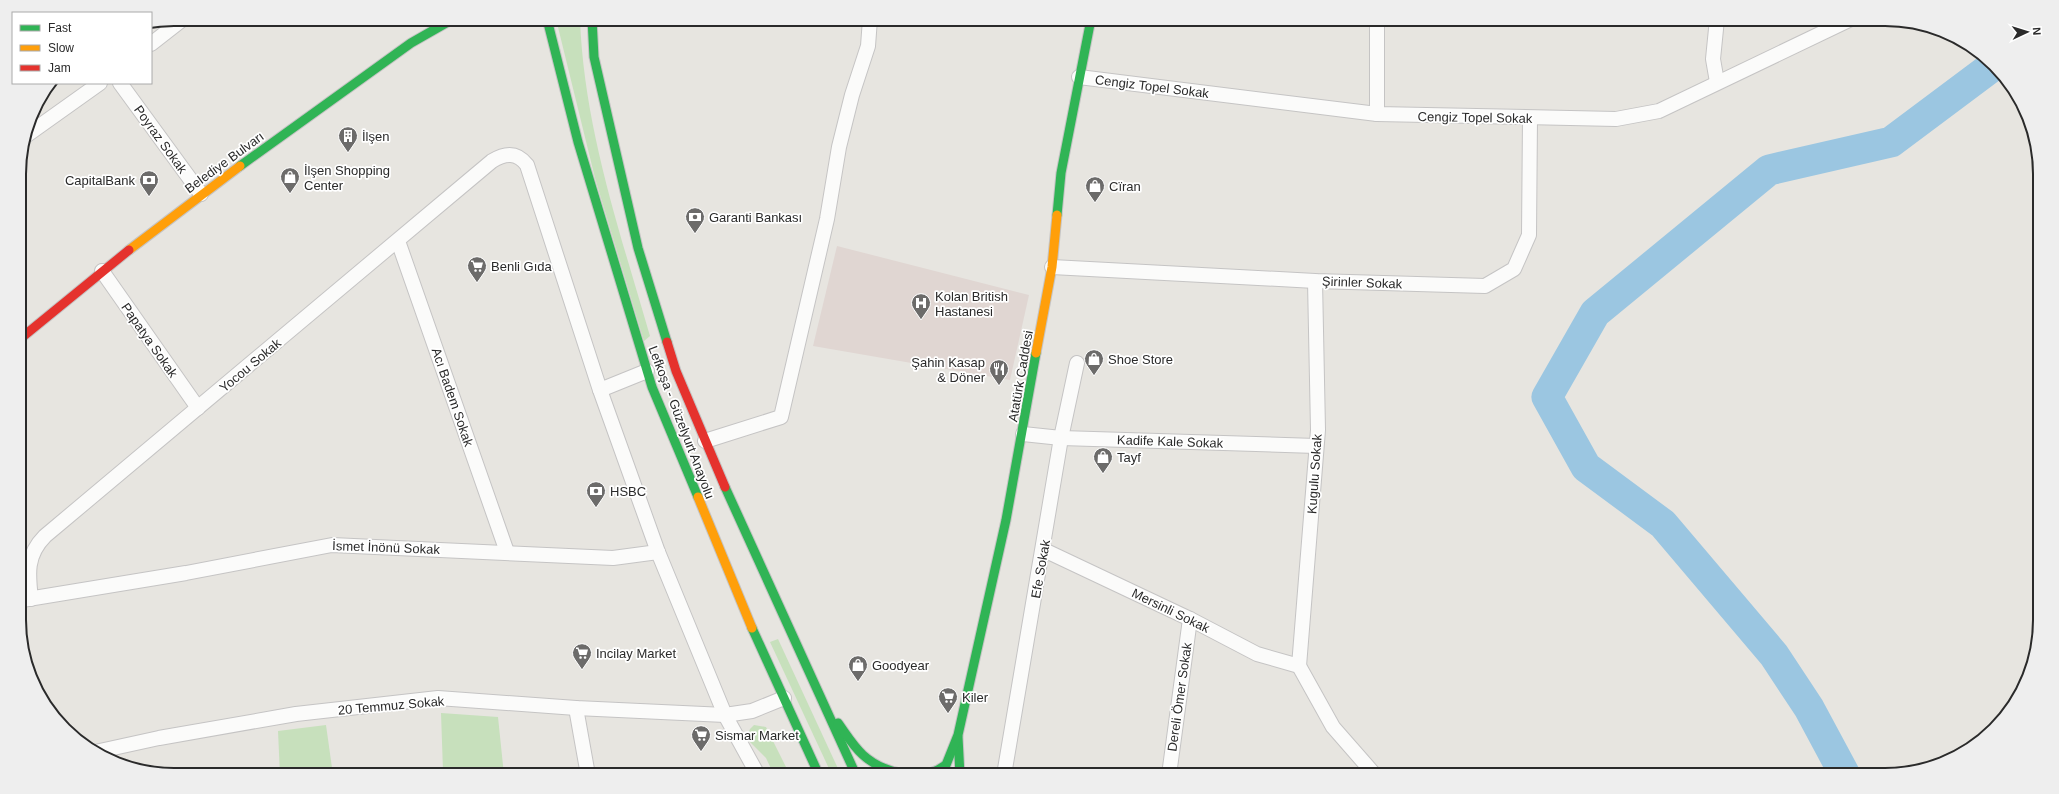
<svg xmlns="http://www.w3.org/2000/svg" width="2059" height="794" viewBox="0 0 2059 794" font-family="Helvetica,sans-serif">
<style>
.medical{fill:#e0d6d2}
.green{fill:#c7e0bc}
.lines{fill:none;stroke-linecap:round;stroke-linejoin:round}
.river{stroke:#9bc6e1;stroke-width:31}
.street-casing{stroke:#c5c4c4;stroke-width:16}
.fast-casing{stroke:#c5c4c4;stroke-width:11}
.slow-casing{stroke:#c5c4c4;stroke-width:11}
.jam-casing{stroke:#c5c4c4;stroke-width:11}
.street{stroke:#fbfbfa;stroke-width:14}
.fast{stroke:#30b455;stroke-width:9}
.slow{stroke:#ff9f0a;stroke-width:9}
.jam{stroke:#e5322d;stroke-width:9}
.labels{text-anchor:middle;stroke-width:3.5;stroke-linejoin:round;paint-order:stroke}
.street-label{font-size:13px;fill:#2a2a2a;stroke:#fff}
.poi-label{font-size:13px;fill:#2a2a2a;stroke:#fff;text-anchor:start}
.rim{fill:none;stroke:#2a2a2a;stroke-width:2}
</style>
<rect width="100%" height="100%" fill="#e7e5e0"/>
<path class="medical" d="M837 246 1029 295 1010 380 813 346Z"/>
<g class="green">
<path d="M556 19H580C584 128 620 232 650 336L644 341 595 178Z"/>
<path d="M778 639 841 775H832L770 642Z"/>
<path d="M441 713 498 717 504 775H386L443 771Z"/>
<path d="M326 725 333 775H280L278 731Z"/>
<path d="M754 725 766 727 790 775H774L766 758 746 738 750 729Z"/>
</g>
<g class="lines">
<path class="river" d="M1845 775 1809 708 1774 655 1663 524 1586 467 1547 397 1595 313 1769 170 1891 142 1994 65"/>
<g class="street-casing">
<g id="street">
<path d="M1377 19V114"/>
<path d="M1717 19 1713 59 1717 82"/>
<path d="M151 44 183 19"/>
<path d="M1079 77 1377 114 1616 119 1659 111 1851 19"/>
<path d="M120 83 201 194"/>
<path d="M27 135 100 83"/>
<path d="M398 241 507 552"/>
<path d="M1052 267 1315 281 1485 286 1514 269 1529 235 1530 118"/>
<path d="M102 271 198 408"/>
<path d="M600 390 647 371"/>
<path d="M1023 434 1061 438 1316 446"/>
<path d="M705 441 781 417 827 219 839 147 852 95 868 46 870 19"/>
<path d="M1044 550 1190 619 1257 654 1299 666"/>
<path d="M31 599C28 574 26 555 45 536L492 161C505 153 517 152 527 165L600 390 658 552 725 715 758 775"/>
<path d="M22 600 186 573 332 545 613 558 658 552"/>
<path d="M1299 666 1318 430 1315 281"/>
<path d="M1299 666 1333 727 1375 775"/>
<path d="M576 708 588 775"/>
<path d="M95 752 159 738 296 714 438 698 576 708 725 715 752 711 784 698"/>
<path d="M1004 775 1061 438 1077 363"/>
<path d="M1169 775 1190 619"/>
</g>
</g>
<g class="fast-casing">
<g id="fast">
<path d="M547 19 578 142 652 387 698 497"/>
<path d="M592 19 594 57 638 248 667 342"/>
<path d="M240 166 411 43 453 19"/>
<path d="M1057 215 1061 173 1091 19"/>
<path d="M725 487 856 775"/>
<path d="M752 628 819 775"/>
<path d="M838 723C846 734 853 746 863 755 883 773 922 783 944 766"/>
<path d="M958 737 960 775"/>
<path d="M942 775 958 735 1006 520 1036 353"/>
</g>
</g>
<g class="slow-casing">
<g id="slow">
<path d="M129 250 240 166"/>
<path d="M1036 353 1052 267 1057 215"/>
<path d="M698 497 752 628"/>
</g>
</g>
<g class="jam-casing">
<g id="jam">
<path d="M20 339 129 250"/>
<path d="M667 342 676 371 725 487"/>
</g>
</g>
<use href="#street" class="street"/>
<use href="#fast" class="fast"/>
<use href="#slow" class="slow"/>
<use href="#jam" class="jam"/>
</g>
<defs>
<g id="building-pin" transform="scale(1)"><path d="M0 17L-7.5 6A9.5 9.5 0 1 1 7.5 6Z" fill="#6c6b6a" stroke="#fff"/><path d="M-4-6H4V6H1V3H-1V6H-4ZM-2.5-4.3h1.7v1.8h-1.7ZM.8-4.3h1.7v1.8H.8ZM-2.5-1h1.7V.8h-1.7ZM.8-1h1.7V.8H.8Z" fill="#fff"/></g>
<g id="shop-pin" transform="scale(1)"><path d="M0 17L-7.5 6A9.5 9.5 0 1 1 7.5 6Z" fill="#6c6b6a" stroke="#fff"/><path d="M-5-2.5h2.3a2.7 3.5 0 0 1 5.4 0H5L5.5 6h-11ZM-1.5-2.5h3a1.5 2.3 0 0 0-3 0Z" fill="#fff"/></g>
<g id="bank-pin" transform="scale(1)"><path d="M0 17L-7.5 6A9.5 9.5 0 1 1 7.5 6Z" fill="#6c6b6a" stroke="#fff"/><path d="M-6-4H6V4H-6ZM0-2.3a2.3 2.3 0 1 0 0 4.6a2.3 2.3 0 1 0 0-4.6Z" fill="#fff"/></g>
<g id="supermarket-pin" transform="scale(1)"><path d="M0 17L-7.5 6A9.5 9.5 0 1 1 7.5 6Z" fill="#6c6b6a" stroke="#fff"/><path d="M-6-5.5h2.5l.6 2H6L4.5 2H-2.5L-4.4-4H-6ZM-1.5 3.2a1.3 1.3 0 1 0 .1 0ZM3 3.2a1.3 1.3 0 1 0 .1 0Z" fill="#fff"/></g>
<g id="hospital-pin" transform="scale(1)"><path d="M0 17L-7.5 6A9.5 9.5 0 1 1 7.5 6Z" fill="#6c6b6a" stroke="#fff"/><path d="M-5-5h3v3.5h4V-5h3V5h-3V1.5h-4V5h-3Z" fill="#fff"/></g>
<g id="restaurant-pin" transform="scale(1)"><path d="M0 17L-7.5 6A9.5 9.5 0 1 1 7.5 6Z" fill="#6c6b6a" stroke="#fff"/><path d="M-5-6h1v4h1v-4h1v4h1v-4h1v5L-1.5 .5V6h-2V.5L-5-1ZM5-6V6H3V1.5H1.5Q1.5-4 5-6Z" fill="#fff"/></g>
</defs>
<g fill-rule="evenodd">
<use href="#building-pin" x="348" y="136"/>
<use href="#shop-pin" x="290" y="177"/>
<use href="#bank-pin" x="149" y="180"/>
<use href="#shop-pin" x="1095" y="186"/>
<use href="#bank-pin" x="695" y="217"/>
<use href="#supermarket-pin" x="477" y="266"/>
<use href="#hospital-pin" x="921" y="303"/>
<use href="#shop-pin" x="1094" y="359"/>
<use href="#restaurant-pin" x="999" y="369"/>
<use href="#shop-pin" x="1103" y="457"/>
<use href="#bank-pin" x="596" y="491"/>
<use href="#supermarket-pin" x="582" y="653"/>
<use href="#shop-pin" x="858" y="665"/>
<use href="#supermarket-pin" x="948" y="697"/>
<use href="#supermarket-pin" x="701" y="735"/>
</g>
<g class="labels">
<g class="street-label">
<text transform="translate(1152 86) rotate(7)" y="5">Cengiz Topel Sokak</text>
<text transform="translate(1475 117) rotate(1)" y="5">Cengiz Topel Sokak</text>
<text transform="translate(161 139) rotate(54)" y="5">Poyraz Sokak</text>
<text transform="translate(224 162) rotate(-36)" y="5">Belediye Bulvarı</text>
<text transform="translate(1362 282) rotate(2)" y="5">Şirinler Sokak</text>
<text transform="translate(150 340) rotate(55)" y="5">Papatya Sokak</text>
<text transform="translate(250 365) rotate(-40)" y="5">Yocou Sokak</text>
<text transform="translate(1020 376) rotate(-80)" y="5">Atatürk Caddesi</text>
<text transform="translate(453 397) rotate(71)" y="5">Acı Badem Sokak</text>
<text transform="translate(682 422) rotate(69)" y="5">Lefkoşa - Güzelyurt Anayolu</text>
<text transform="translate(1170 441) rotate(2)" y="5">Kadife Kale Sokak</text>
<text transform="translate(1314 474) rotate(-86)" y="5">Kugulu Sokak</text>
<text transform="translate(386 547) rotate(2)" y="5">İsmet İnönü Sokak</text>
<text transform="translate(1040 569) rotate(-80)" y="5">Efe Sokak</text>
<text transform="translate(1171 610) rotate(26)" y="5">Mersinli Sokak</text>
<text transform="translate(1179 697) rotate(-82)" y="5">Dereli Ömer Sokak</text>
<text transform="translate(391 705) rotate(-5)" y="5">20 Temmuz Sokak</text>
</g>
<g class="poi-label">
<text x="362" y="141">İlşen</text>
<text x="304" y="175">İlşen Shopping<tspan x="304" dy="15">Center</tspan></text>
<text x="135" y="185" text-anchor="end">CapitalBank</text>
<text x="1109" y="191">Cïran</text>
<text x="709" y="222">Garanti Bankası</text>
<text x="491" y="271">Benli Gıda</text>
<text x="935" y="301">Kolan British<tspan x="935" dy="15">Hastanesi</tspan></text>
<text x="1108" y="364">Shoe Store</text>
<text x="985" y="367" text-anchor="end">Şahin Kasap<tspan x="985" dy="15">&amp; Döner</tspan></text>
<text x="1117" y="462">Tayf</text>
<text x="610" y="496">HSBC</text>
<text x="596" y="658">Incilay Market</text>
<text x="872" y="670">Goodyear</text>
<text x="962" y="702">Kiler</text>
<text x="715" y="740">Sismar Market</text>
</g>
</g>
<path d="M0 0H2059V794H0ZM174 26H1885A148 148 0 0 1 2033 174V620A148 148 0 0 1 1885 768H174A148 148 0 0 1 26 620V174A148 148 0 0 1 174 26Z" fill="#eee" fill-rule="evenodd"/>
<path class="rim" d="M174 26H1885A148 148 0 0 1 2033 174V620A148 148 0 0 1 1885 768H174A148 148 0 0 1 26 620V174A148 148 0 0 1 174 26Z"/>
<rect x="12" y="12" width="140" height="72" fill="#ffffff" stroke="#aaaaaa"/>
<rect x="20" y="25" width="20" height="6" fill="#30b455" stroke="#aaaaaa"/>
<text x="48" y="32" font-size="12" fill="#2a2a2a">Fast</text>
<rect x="20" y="45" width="20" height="6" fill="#ff9f0a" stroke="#aaaaaa"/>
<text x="48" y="52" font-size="12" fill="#2a2a2a">Slow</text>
<rect x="20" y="65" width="20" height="6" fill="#e5322d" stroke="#aaaaaa"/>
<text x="48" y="72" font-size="12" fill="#2a2a2a">Jam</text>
<g transform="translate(2027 32) rotate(86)" stroke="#ffffff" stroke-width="3" paint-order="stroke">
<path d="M0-3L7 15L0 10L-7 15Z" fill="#2a2a2a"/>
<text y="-6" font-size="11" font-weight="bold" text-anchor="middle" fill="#2a2a2a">N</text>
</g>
</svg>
